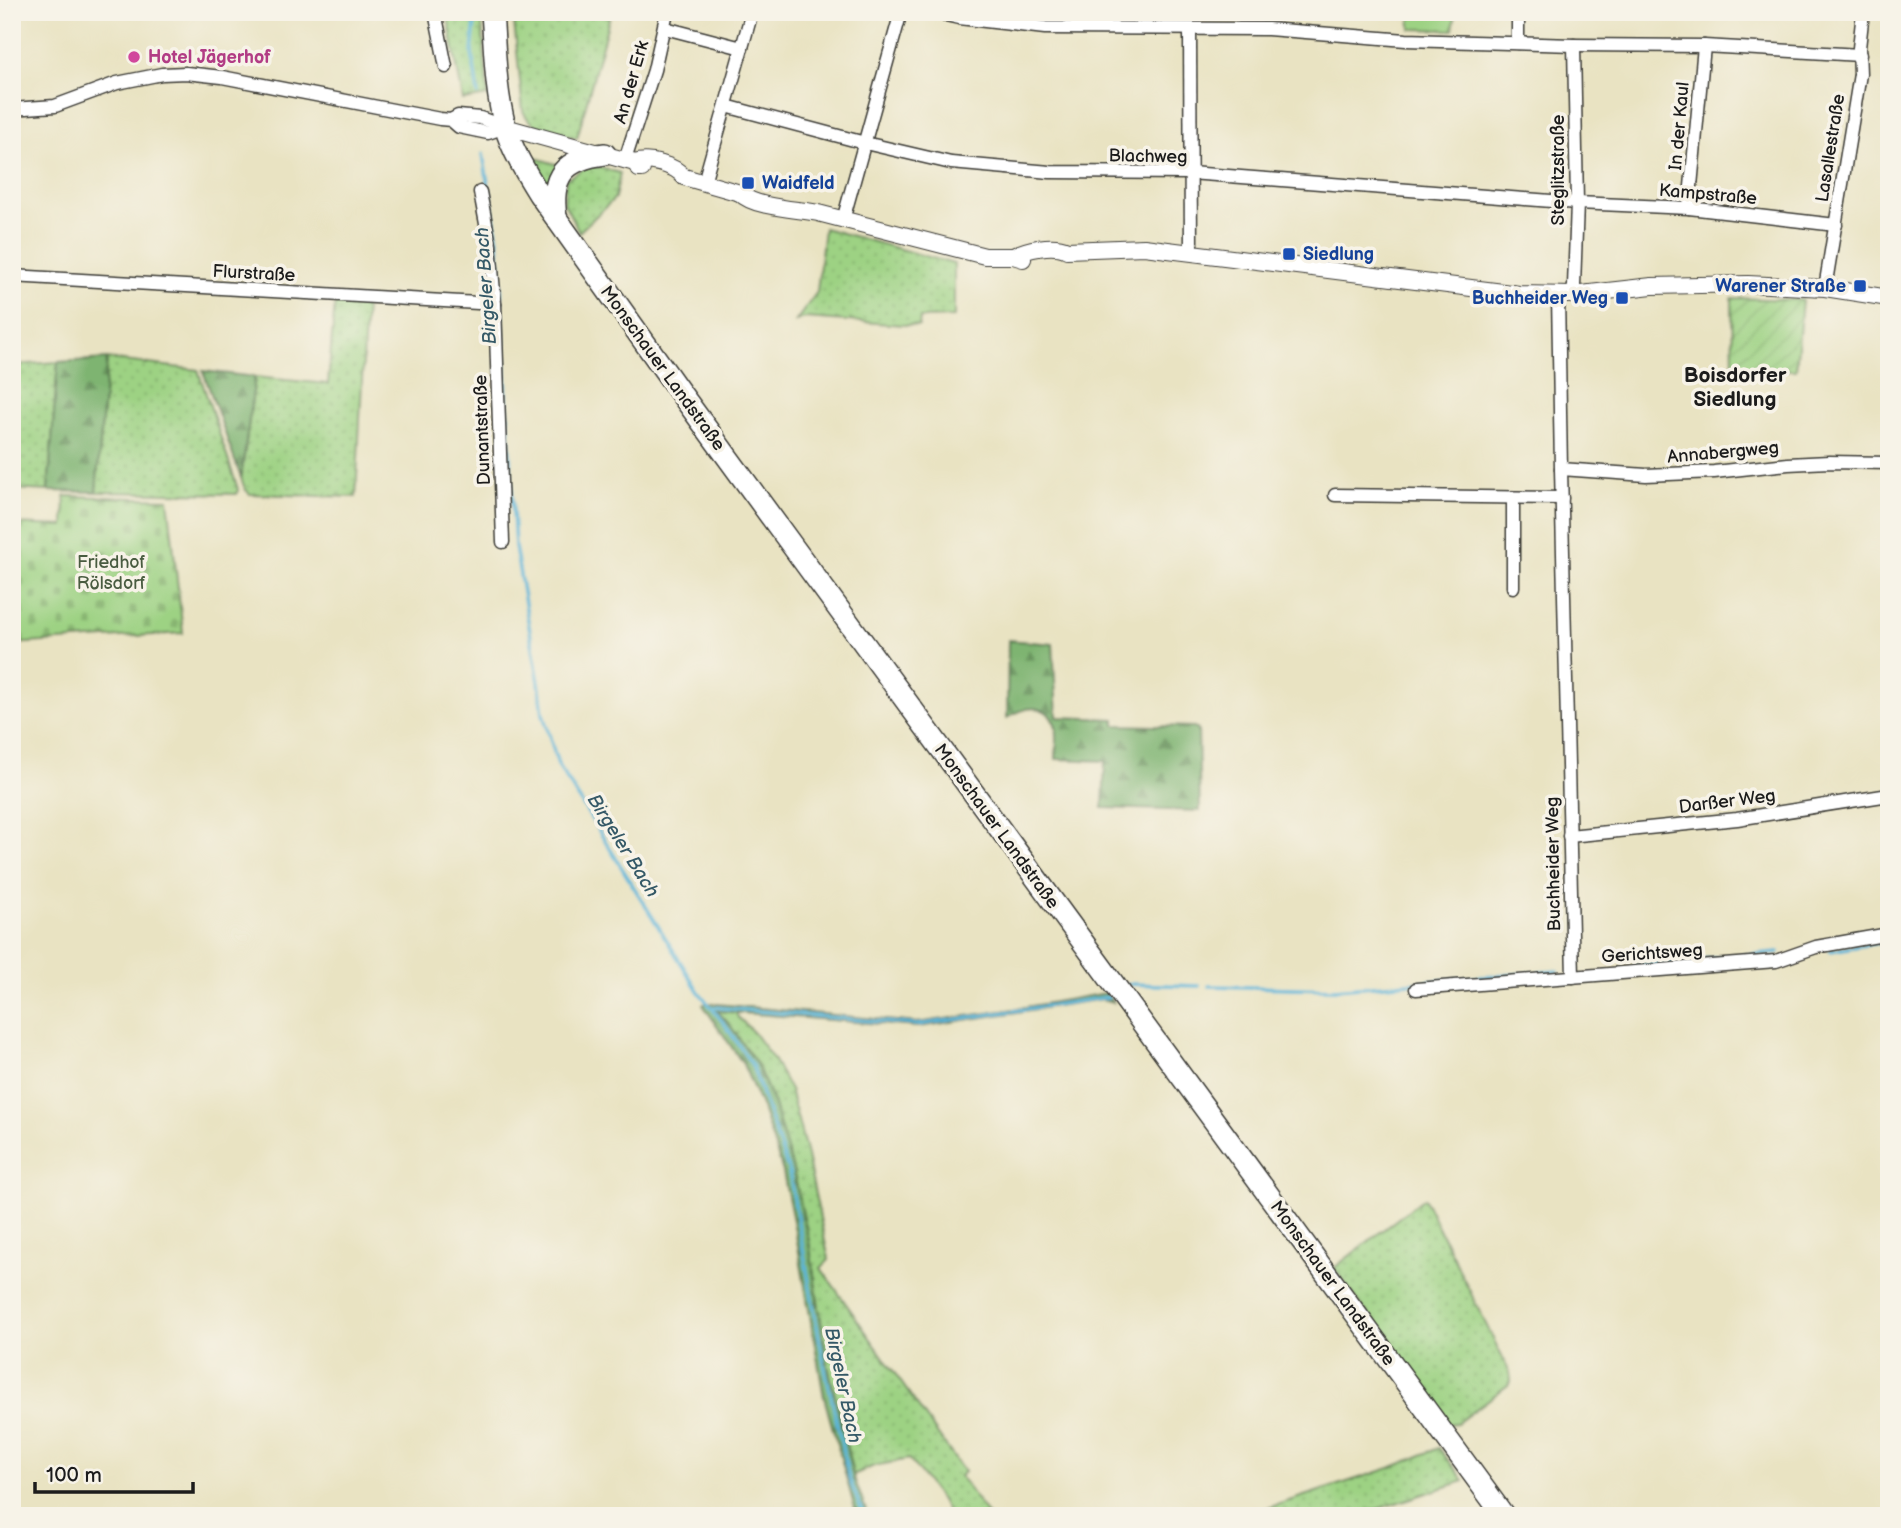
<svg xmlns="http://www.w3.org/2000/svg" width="1901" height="1528" viewBox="0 0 1901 1528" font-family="'Balsamiq Sans',sans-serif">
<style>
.grass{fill:url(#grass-dots);stroke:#5c7750;stroke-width:2}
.forest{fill:url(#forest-firs);stroke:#4d6846;stroke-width:2}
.cemetery{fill:url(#cemetery-stones);stroke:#5c7750;stroke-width:2}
.park{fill:#9dd283;stroke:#5c7750;stroke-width:2}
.garden{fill:url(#garden-furrows);stroke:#5c7750;stroke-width:2}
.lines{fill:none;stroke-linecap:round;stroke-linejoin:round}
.stream{stroke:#5ab4d8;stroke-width:3.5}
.minor-casing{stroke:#3b3a35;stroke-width:15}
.tertiary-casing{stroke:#3b3a35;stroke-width:18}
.primary-casing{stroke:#3b3a35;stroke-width:24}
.minor{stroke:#fff;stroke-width:12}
.tertiary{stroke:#fff;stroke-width:16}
.primary{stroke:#fff;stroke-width:21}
.hotel-dot{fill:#d1479c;stroke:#f7f3e8;stroke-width:2.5}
.transit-dot{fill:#1a4fb4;stroke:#f7f3e8;stroke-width:2.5}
.labels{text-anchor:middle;stroke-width:7;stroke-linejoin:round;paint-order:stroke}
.hotel-label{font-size:18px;font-weight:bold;fill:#b23c85;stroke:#f7f3e8;text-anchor:start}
.street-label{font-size:18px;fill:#1c1c1c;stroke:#f7f3e8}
.transit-label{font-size:18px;font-weight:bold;fill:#164399;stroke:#f7f3e8;text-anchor:start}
.park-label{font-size:18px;fill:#495c40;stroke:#f7f3e8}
.water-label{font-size:19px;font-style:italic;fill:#355967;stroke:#f7f3e8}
.quarter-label{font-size:21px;font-weight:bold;fill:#1c1c1c;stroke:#f7f3e8}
</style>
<defs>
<pattern id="grass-dots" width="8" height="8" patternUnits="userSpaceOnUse" patternTransform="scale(1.75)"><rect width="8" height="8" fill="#9dd283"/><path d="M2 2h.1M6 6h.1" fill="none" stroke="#87b471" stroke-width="1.8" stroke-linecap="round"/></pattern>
<pattern id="forest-firs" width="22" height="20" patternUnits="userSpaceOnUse" patternTransform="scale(1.75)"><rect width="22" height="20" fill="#7eb471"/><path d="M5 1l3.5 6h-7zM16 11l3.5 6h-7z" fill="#66925c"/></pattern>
<pattern id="cemetery-stones" width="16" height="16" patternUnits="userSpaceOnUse" patternTransform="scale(1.75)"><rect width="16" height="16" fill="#9dd283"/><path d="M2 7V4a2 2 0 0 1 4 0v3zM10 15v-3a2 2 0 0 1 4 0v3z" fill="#87b471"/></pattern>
<pattern id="garden-furrows" width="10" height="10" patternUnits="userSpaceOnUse" patternTransform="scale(1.75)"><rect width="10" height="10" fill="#9dd283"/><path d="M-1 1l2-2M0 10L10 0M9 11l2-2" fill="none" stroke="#87b471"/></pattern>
</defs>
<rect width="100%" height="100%" fill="#f7f3e8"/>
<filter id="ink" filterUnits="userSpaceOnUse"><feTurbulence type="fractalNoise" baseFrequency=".0143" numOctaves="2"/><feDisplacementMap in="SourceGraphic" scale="14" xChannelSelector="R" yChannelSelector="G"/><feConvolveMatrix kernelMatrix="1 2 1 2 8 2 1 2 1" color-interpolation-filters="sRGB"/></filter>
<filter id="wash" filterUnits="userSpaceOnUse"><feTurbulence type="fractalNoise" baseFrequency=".00686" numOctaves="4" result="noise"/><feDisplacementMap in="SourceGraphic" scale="28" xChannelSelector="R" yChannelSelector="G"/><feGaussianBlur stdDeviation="1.57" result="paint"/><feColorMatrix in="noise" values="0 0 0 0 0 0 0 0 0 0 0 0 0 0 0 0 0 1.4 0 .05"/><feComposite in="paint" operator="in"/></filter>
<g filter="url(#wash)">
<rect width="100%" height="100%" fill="#e9e3c2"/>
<g class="grass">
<path d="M447 12H481L488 96 463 100Z"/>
<path d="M513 12H611L577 138C560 132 530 130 523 111Z"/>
<path d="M529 156 562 166 550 196Z"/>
<path d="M590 165 620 173 615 198 579 232 564 203 566 179Z"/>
<path d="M824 228 954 264V317L920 318 919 326 804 318 796 321 817 292Z"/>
<path d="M335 301 366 303 356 497 250 494 245 489 241 478 255 377 328 384Z"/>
<path d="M107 359 198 370 238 489 237 494 96 492Z"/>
<path d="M58 362 48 491 12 489V417L15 365Z"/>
<path d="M716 1010 737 1012V1016L753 1032 773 1059 790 1090 805 1147 829 1260 821 1268 964 1472 960 1476 988 1516H949L941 1500 909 1459 874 1466 853 1475 827 1362 809 1241 793 1170 773 1102 756 1063Z"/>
<path d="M1424 1198 1510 1373 1511 1380 1508 1385 1457 1423 1448 1424 1334 1268Z"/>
<path d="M1439 1448 1464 1481 1356 1516H1243L1390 1468Z"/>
</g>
<g class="forest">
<path d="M107 359 96 492 48 491 58 362Z"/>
<path d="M203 371 255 377 241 478Z"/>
<path d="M1008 640 1053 644 1057 717 1115 719V725L1194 727 1198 729 1200 811 1103 808 1105 761 1056 759C1056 749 1059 733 1055 724 1045 701 1024 707 1007 718Z"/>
<path d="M1106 993 1113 1002 1102 999 918 1027 717 1011 729 1024 756 1063 773 1102 793 1170 809 1241 827 1362 853 1475 868 1516H857L824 1397 797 1240 783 1172 762 1108 743 1064 703 1005 707 1003 917 1023 1009 1010Z"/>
</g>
<path class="cemetery" d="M65 496 168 499 183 633 12 644V524L64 526Z"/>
<path class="park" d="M1410 12H1456L1453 30 1411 29Z"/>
<path class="garden" d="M1732 298 1802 300 1796 370 1733 369Z"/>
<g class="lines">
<g class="stream">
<path d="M473 12 475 20 472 53 478 94"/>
<path d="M483 154 498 243 515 547 539 682 543 714 558 765 699 992 726 1026 752 1065 789 1172 824 1364 849 1478 864 1516"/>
<path d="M1830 951 1889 941"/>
<path d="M1635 966 1779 952"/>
<path d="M1128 984 1199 986"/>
<path d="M1209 986 1335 989 1558 971"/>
<path d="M711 1007 917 1025 1108 997"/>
</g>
</g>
</g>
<g filter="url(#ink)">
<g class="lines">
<g class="minor-casing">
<g id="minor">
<path d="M435 12 446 67"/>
<path d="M932 12 959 18 1045 28 1268 29 1406 40 1574 45 1704 46 1860 55"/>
<path d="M1518 12V43"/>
<path d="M665 28 742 48"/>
<path d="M1190 30 1191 252"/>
<path d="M726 106 865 143 951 163 1050 172 1190 173 1577 203 1689 208 1836 225"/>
<path d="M12 109 55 106 117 83 162 74 186 73 222 77 440 119 451 120 458 116 480 118 505 127"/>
<path d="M451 120 459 127 488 133 505 127"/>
<path d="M625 160 654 70 667 12"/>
<path d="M704 182 752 12"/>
<path d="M480 192 490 245 495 304 503 542"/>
<path d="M1689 208 1704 46"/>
<path d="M843 220 901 12"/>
<path d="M12 276 495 304"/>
<path d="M1825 288 1860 74 1859 48 1863 12"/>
<path d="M1558 295 1561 469 1573 977"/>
<path d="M1572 295 1574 286 1577 203 1574 45"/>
<path d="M1561 469 1646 475 1714 472 1788 464 1829 462 1889 463"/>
<path d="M1335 495 1562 498"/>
<path d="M1513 587V498"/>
<path d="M1569 836 1737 819 1889 795"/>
<path d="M1416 989 1776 961 1816 947 1889 934"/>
<path d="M853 1512 854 1516"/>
</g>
</g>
<g class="tertiary-casing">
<g id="tertiary">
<path d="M505 127 635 163 639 169H642"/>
<path d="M635 163C648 158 675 165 684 177L740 193C754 208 798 209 818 213L985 256H1013L1023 259"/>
<path d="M1013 256C1026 249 1053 243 1067 250L1144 247 1519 294 1572 295 1652 286 1748 284 1825 288 1889 298"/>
</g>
</g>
<g class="primary-casing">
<g id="primary">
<path d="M492 12C495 50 495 90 505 126 512 150 526 173 539 194L682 395 788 540 1504 1516"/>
<path d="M556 217C550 176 564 159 605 154"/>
</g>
</g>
<use href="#minor" class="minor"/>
<use href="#tertiary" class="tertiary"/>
<use href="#primary" class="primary"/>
</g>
</g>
<circle class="hotel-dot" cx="134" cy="57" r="7"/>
<g class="transit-dot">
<rect x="741" y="176" width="14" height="14" rx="3.5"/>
<rect x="1282" y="247" width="14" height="14" rx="3.5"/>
<rect x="1853" y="279" width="14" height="14" rx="3.5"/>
<rect x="1615" y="291" width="14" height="14" rx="3.5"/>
</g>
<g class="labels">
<g class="hotel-label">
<text x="148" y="63">Hotel Jägerhof</text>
</g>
<g class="street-label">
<text transform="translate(631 82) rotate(-74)" y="6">An der Erk</text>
<text transform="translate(1679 126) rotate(-85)" y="6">In der Kaul</text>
<text transform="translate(1830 148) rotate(-81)" y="6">Lasallestraße</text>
<text transform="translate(1148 156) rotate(1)" y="6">Blachweg</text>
<text transform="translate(1558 170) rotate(-90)" y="6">Steglitzstraße</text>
<text transform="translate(1708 194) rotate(5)" y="6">Kampstraße</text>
<text transform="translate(254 273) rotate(3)" y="6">Flurstraße</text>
<text transform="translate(663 368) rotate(54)" y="6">Monschauer Landstraße</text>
<text transform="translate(482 430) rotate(-92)" y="6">Dunantstraße</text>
<text transform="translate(1723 452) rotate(-5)" y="6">Annabergweg</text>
<text transform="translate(1727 801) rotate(-7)" y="6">Darßer Weg</text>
<text transform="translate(997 826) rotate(54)" y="6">Monschauer Landstraße</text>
<text transform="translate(1553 864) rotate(-91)" y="6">Buchheider Weg</text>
<text transform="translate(1652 953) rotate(-4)" y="6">Gerichtsweg</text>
<text transform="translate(1333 1283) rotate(54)" y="6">Monschauer Landstraße</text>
</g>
<g class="transit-label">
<text x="762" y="189">Waidfeld</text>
<text x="1303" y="260">Siedlung</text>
<text x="1846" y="292" text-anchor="end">Warener Straße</text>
<text x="1608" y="304" text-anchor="end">Buchheider Weg</text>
</g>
<g class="park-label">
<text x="111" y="568">Friedhof<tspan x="111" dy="21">Rölsdorf</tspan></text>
</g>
<g class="water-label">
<text transform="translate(485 286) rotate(-94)" y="7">Birgeler Bach</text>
<text transform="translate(624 845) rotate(58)" y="7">Birgeler Bach</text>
<text transform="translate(844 1385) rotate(78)" y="7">Birgeler Bach</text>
</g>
<g class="quarter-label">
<text x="1735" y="382">Boisdorfer<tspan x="1735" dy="24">Siedlung</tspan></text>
</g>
</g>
<rect width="1901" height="1528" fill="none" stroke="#f7f3e8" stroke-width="42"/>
<path d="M35 1482v10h158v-10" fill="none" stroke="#1c1c1c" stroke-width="3.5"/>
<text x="46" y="1482" font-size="21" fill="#1c1c1c" stroke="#f7f3e8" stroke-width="5" paint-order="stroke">100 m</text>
</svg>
